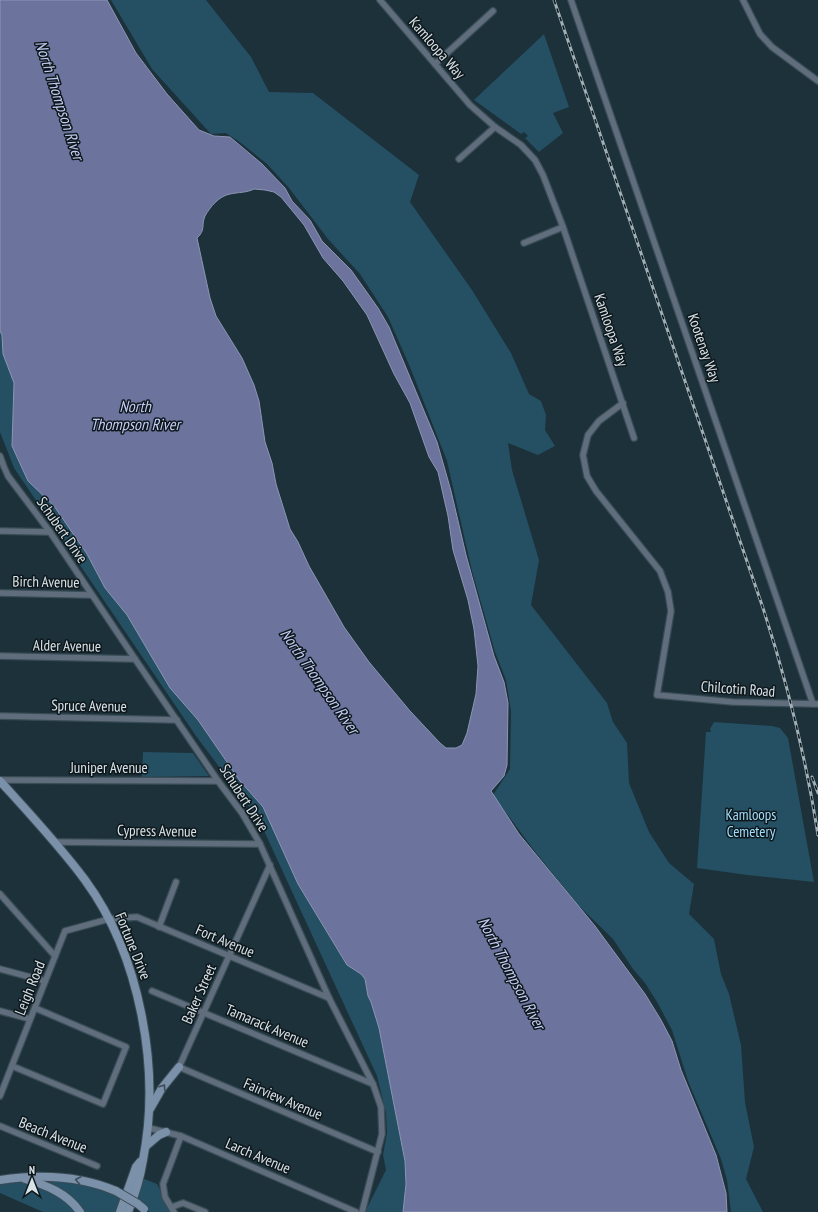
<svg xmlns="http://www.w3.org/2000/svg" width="818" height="1212" viewBox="0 0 818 1212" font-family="'PT Sans Narrow',sans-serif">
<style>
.green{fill:#254f62}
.water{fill:#6c749e;stroke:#8c95b4;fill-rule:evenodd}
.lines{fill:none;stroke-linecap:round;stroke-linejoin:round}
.street-casing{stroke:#3a4d56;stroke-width:8}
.secondary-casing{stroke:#3a4d56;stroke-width:10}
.street{stroke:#606d7c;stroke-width:5.5}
.secondary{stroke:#7b90a9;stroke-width:8}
.rail-casing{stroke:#a1b0b7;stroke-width:3}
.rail{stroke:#0e171b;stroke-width:1.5;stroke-dasharray:4.5;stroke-linecap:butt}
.secondary-bridge-casing{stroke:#3a4d56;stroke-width:10;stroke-linecap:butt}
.secondary-bridge{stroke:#7b90a9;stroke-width:8}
.oneway{stroke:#3f4d5b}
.labels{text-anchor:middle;stroke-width:3;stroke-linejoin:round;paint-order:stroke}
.street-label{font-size:15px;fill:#d7e3e9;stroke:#0e171b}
.park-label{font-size:15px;fill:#9fddfc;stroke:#0e171b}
.water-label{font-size:16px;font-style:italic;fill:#c2cbf3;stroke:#0e171b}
</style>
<rect width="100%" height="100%" fill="#1c313a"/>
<g class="green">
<path d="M111 0H206L251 57 269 92 313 93 419 175 410 202 472 290 511 353 529 394 541 401 546 415 545 430 555 446 538 455 508 443 512 470 539 560 531 605 607 703 613 722 627 743 629 783 649 832 669 863 694 884 689 914 714 939 721 974 729 994 741 1045 745 1102 754 1147 746 1179 763 1212H731L727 1180 721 1159 688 1081 672 1030 657 1002 645 983 633 969 613 939 578 905 533 849 493 795 510 769 511 711 506 680 495 652 472 571 447 461 410 367 388 317 360 274 328 239 289 188 267 164 241 143 226 133 211 134 152 69Z"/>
<path d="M544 34 569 107 553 113 563 133 539 152 525 138 528 136 524 132 521 134 474 100Z"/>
<path d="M0 331 2 335 3 354 14 383 12 446 28 481 54 506 87 554 105 588 127 615 170 688 198 720 240 781 263 807 298 884 347 965 361 974 365 979 368 996 371 1002 379 1028 405 1161 406 1184 403 1212H365L386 1170 383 1155 387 1133 386 1113 377 1076 259 820 196 736 14 468 0 432Z"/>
<path d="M714 722 772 726 780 728 788 738 814 882 747 875 697 868 706 732H711L710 729Z"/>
<path d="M143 752 193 753 209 776 142 777Z"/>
<path d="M142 1178 157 1184 172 1212H149L136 1200Z"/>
<path d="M35 1179 72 1181 103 1189 122 1198 117 1212H83Z"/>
<path d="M20 1180 57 1194 77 1212H43L0 1193V1183Z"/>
</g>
<path class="water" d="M0 0H107L136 53 167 94 199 130 214 136 230 137 262 164 285 188 292 201 310 220 322 241 351 270 378 308 389 327 437 442 451 491 466 555 494 656 504 682 508 703 507 765 504 776 491 791 519 834 595 926 645 994 661 1020 672 1041 681 1070 716 1155 726 1193 727 1212H403L406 1184 405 1161 379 1028 371 1002 368 996 365 979 361 974 347 965 298 884 263 807 240 781 198 720 170 688 127 615 105 588 87 554 54 506 28 481 12 446 14 383 3 354 2 335 0 331ZM254 189 265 190 274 192 281 197 304 225 323 258 343 281 367 315 394 374 410 403 429 457 438 472 448 516 453 550 468 600 474 629 478 666 476 694 467 733 462 745 456 748H446L440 743 410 711 369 662 344 627 309 566 298 542 290 529 276 484 272 463 265 442 259 401 254 385 242 358 216 316 210 298 197 238C206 230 201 225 205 216 210 207 219 196 230 194 239 192 246 193 254 189Z"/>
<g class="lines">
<g class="street-casing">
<g id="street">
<path d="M380 0 470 105 495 127 521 145 535 160 543 175 563 227 634 438"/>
<path d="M571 0 813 704"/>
<path d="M743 0 760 34 772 47 818 81"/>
<path d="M435 64 493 11"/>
<path d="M459 159 495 127"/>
<path d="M524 243 563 227"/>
<path d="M623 403 599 421 588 435 583 455 587 476 596 491 660 571 668 592 671 611 657 695 733 702 818 704"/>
<path d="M0 456 4 467 8 476 50 532 135 659 218 781 242 813 260 844 329 998 373 1084 381 1107 382 1134 362 1212"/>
<path d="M0 531 50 532"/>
<path d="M0 593 91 595"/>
<path d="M0 656 135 659"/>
<path d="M0 716 177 720"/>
<path d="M0 780 218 781"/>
<path d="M54 842 260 844"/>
<path d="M270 865 179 1067 378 1152"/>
<path d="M0 894 55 956"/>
<path d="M159 927 176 882"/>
<path d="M0 969 45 981"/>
<path d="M152 991 373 1084"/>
<path d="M0 1011 30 1019"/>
<path d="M12 1066 103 1104 126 1047 35 1008"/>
<path d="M0 1096 65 931 109 919 137 917 329 998"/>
<path d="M0 1126 97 1166"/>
<path d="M149 1128 181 1136 356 1212"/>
<path d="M172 1207 183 1203 205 1212"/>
<path d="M174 1212 165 1197 163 1184 181 1136"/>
</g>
</g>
<g class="secondary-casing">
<g id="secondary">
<path d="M0 781C29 813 59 845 85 880 140 955 161 1069 143 1160 140 1178 135 1195 128 1212"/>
<path d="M150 1109 162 1088 179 1067"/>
<path d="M146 1146 159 1135 166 1132"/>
<path d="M25 1179C46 1185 67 1193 80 1212"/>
<path d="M0 1180C39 1174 79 1175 116 1191"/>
<path d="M120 1212 136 1167 140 1162"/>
</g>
</g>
<use href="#street" class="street"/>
<use href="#secondary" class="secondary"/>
<g class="rail-casing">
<g id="rail">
<path d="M554 0 763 608C787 682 806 758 818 835"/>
<path d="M812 777 818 793"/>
</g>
</g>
<use href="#rail" class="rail"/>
<g class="secondary-bridge-casing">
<path id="secondary-bridge" d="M116 1191 138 1204 144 1209"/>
</g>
<use href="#secondary-bridge" class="secondary-bridge"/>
</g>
<defs><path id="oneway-chevron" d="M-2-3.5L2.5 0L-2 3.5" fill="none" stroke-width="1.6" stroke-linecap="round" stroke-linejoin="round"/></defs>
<g class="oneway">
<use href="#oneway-chevron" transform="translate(163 1087) rotate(-56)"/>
<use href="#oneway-chevron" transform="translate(78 1180) rotate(-169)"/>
</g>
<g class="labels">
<g class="street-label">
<text transform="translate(437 48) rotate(49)" y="5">Kamloopa Way</text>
<text transform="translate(611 330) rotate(71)" y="5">Kamloopa Way</text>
<text transform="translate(704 348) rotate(71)" y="5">Kootenay Way</text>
<text transform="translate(62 530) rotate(55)" y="5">Schubert Drive</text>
<text transform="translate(46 582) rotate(1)" y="5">Birch Avenue</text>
<text transform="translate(67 646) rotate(1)" y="5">Alder Avenue</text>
<text transform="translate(738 689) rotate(4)" y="5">Chilcotin Road</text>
<text transform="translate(89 706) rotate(1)" y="5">Spruce Avenue</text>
<text x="109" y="773">Juniper Avenue</text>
<text transform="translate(244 798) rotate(57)" y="5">Schubert Drive</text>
<text transform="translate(157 831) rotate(1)" y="5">Cypress Avenue</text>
<text transform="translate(225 941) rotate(23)" y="5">Fort Avenue</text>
<text transform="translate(133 946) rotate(68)" y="5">Fortune Drive</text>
<text transform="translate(30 988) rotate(-68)" y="5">Leigh Road</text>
<text transform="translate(199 994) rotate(-66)" y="5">Baker Street</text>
<text transform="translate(267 1026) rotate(23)" y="5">Tamarack Avenue</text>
<text transform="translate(283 1099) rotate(23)" y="5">Fairview Avenue</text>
<text transform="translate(53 1135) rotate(22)" y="5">Beach Avenue</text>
<text transform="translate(258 1156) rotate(23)" y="5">Larch Avenue</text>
</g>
<g class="park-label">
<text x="751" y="820">Kamloops<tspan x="751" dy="17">Cemetery</tspan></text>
</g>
<g class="water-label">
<text transform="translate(60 100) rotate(72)" y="6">North Thompson River</text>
<text x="135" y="412">North<tspan x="135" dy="18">Thompson River</tspan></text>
<text transform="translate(320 681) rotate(55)" y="6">North Thompson River</text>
<text transform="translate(512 973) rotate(62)" y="6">North Thompson River</text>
</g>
</g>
<g transform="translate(32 1180)" stroke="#0e171b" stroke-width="3" paint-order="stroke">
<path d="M0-3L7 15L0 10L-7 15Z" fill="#d7e3e9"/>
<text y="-6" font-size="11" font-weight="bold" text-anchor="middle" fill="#d7e3e9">N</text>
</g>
</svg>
